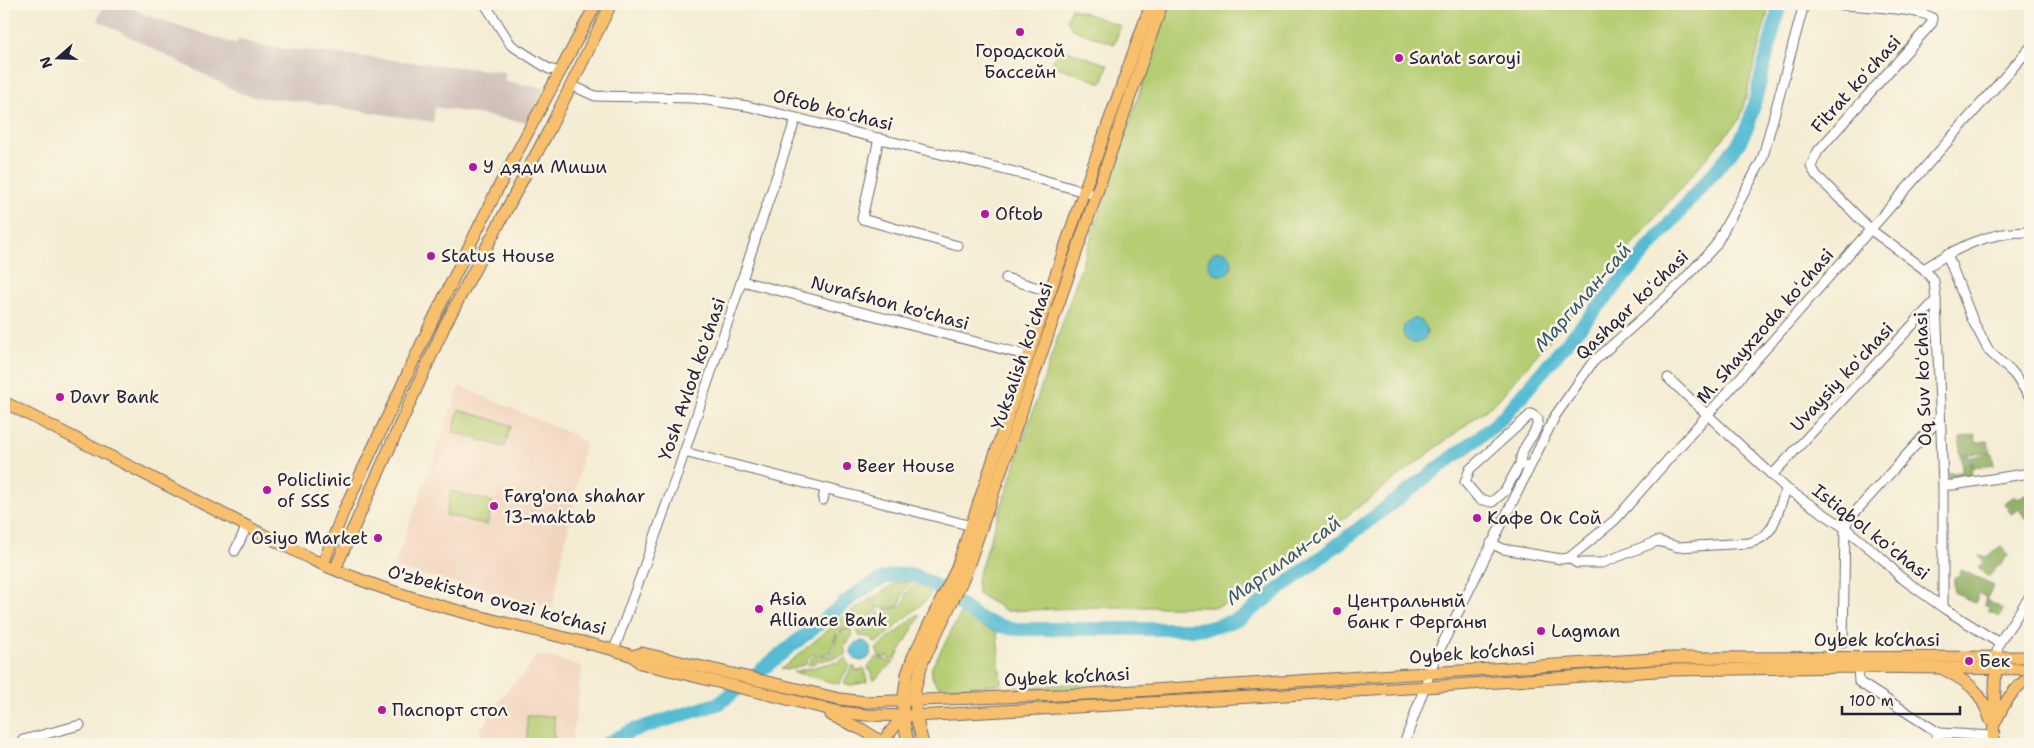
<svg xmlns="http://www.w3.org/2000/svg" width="2034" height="748" viewBox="0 0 2034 748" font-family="'Shantell Sans',sans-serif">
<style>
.built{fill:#f2d4be}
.industrial{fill:#cfc0ba}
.green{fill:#b5cd73;stroke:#6c7857}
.forest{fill:#90b065;stroke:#596950}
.water{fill:#54bbd3;stroke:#3b6e87}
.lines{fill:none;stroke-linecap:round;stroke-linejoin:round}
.river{stroke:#54bbd3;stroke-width:14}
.minor-casing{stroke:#6c6970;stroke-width:11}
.major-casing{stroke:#6c6970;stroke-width:13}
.minor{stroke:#fff;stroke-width:9}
.major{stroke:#f8bf6c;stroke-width:11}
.poi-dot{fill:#b5179e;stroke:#fcf5e5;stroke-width:2}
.labels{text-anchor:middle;stroke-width:5;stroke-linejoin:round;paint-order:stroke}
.poi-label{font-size:18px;fill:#22223b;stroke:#fcf5e5;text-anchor:start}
.street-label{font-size:18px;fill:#22223b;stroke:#fcf5e5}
.water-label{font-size:19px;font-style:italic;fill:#345870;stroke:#fcf5e5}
</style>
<rect width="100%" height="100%" fill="#fcf5e5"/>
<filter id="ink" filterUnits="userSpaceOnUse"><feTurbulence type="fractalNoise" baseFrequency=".02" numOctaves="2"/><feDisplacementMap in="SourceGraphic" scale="10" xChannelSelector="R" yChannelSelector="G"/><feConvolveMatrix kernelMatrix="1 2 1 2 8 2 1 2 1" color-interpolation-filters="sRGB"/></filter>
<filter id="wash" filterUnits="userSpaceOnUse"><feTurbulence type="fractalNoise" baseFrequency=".0096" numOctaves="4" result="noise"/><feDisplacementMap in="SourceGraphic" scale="20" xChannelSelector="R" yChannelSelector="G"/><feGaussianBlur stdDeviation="1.12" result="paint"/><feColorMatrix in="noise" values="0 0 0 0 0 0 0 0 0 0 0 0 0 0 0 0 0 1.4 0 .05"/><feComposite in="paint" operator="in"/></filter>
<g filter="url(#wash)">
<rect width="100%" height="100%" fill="#f4ecd3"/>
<g class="built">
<path d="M460 386 576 436 585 443 552 609 446 580 393 569Z"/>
<path d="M536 656 549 657 582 667 572 744H492L479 732 511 685 526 672Z"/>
</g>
<path class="industrial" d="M105 4H126L143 14 236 44 238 40H242L262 46 505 72V82L545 88 529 123 435 107 433 122 299 101 255 97 242 94 97 20Z"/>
<g class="green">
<path d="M1169 4H1770L1740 119 1496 402 1239 598 1218 607H1102L1007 611 978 594 977 579Z"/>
<path d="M1071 8 1121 26 1114 44 1072 29 1067 20Z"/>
<path d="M1066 50 1108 65 1102 83 1052 65 1056 53Z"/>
<path d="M459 410 511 425 505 447 453 432Z"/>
<path d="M451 491 493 502 487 525 446 515Z"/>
<path d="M913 582 903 591 901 602 895 607 879 608 873 597 896 583Z"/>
<path d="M916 583C923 585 933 589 929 598L876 643 870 637 859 636 857 631 864 632 873 627 879 611V618L883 621 887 619 888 613 884 609H893L900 606 905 601 906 593Z"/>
<path d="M871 598 878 609 873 616 872 625 863 630 856 628 850 613Z"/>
<path d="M961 613 984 628 997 632 1001 684 948 688C936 688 930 679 932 667Z"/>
<path d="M918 614 920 616 894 661 889 659 887 656 884 658 879 656 876 649 896 632H899L900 629Z"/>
<path d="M845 616 851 628 843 629 837 632 830 652 825 654 814 653 807 659 806 664 786 670 781 669Z"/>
<path d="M844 630H851L853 635 844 647 846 655 820 661 817 659 815 663 808 665 813 656C818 655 821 656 826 656 837 654 834 643 837 635Z"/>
<path d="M877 657 893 663 874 680 868 667Z"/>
<path d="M846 658 849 666 839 684 793 672 835 662 837 663Z"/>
<path d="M852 666 855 667V670L860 671 862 668 865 669 867 682 851 685 844 684Z"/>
<path d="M1080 683 1082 686 1080 688 954 695V691Z"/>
<rect x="527" y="716" width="27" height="28"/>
</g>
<g class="forest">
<path d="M1975 434 1976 443 1988 441 1990 452 1960 455V438Z"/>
<path d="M1992 453 1994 465 1973 468 1971 457Z"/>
<path d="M1961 456H1969L1973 480 1949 483 1948 473 1962 472Z"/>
<path d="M2029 493 2030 517 2026 520 2019 509 2011 514 2004 503 2015 496 2017 499Z"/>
<path d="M2000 546 2009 555 1988 577 1978 567 1984 562 1979 555 1988 557Z"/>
<path d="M1960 569 1993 586 1986 600 2003 609 2000 617 1988 611 1990 607 1984 605 1986 597 1979 594 1975 603 1954 592V578L1959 577Z"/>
</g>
<g class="water">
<circle cx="1220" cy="263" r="12"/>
<circle cx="1415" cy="331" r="12"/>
<circle cx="861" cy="651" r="10"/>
</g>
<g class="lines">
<path class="river" d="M606 744 631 731 720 703 856 594C866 588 876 580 887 577 923 565 948 599 976 616 988 623 1002 627 1016 629H1194L1214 627 1241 618 1491 428 1504 416 1739 143 1749 123 1780 4"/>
</g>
</g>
<g filter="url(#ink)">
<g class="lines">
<g class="minor-casing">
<g id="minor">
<path d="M88 4H93"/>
<path d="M485 4 511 45 549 69 561 72"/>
<path d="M1824 4C1843 5 1922 8 1932 18V23L1818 151 1811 166 1816 175 1871 230 1924 269"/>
<path d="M571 85 595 96 694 98 747 106 1026 175 1095 195"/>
<path d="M879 138 862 219 958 246"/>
<path d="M1947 254 1973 321 1989 351 2014 374 2030 397"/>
<path d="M1006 278 1051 292"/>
<path d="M742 281 1029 356"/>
<path d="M1668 378 1787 489 1845 528 1885 561 1899 576 1945 609 1999 643"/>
<path d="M684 452 972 526"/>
<path d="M1520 464C1520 445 1539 434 1538 419L1531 414 1470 469 1465 482 1479 499 1492 502 1505 491 1520 464 1529 467"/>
<path d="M1772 475 1936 300"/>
<path d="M1943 485H1953L2030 473"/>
<path d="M823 500 825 489"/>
<path d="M1491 543 1503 549 1561 559 1569 558 1615 520 2030 48"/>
<path d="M235 551 247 526"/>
<path d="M1569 558 1577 563H1602L1658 541 1678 547 1749 543C1779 535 1775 511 1787 489"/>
<path d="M1943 607V485L1936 300 1934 281 1924 269C1957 247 1990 231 2030 232"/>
<path d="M1843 642 1845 528 1848 520 1940 418"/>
<path d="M614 650 671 492 796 118"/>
<path d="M1996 656 1999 643 2030 596"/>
<path d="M1858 667 1859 682 1939 733"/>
<path d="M23 740 80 725"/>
<path d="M1404 744 1434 661 1555 416 1592 363 1678 286 1715 246 1762 160 1804 4"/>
<path d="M1933 744 1939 733 1993 736"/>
</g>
</g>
<g class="major-casing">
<g id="major">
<path d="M4 402 313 560C408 604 513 624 614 650L633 656 640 663 840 712 866 715 916 716 1426 687 1670 670 1858 667 2030 669"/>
<path d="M323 564 344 510 427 332 496 192 596 4"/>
<path d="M335 569 445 325 549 130 611 4"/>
<path d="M633 656 642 653 840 699 866 702 1086 694 1670 658 2030 657"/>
<path d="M1943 669C1972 684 1980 690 1991 721"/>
<path d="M831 715 863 730 885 744"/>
<path d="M1996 721C2004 703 2013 688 2030 677"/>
<path d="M881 744 903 716"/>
<path d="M908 744 903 716V702L907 674 913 657 956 570 1084 191 1151 4"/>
<path d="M923 744 916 716 915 690 918 677 923 661 965 575 1162 4"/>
<path d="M1993 744 1996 661"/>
</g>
</g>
<use href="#minor" class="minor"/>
<use href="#major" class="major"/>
</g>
</g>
<g class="poi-dot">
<circle cx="1020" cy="32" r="5"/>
<circle cx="1399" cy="58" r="5"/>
<circle cx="473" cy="167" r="5"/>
<circle cx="985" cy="214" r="5"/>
<circle cx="431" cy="256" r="5"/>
<circle cx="60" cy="397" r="5"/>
<circle cx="847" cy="466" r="5"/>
<circle cx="267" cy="490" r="5"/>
<circle cx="494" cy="506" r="5"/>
<circle cx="1477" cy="518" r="5"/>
<circle cx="378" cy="538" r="5"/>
<circle cx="759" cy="609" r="5"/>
<circle cx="1337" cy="611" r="5"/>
<circle cx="1541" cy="631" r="5"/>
<circle cx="1969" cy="661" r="5"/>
<circle cx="382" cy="710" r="5"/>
</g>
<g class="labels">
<g class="poi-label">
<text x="1020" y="57" text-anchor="middle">Городской<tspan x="1020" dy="21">Бассейн</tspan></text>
<text x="1409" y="64">San'at saroyi</text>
<text x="483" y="173">У дяди Миши</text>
<text x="995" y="220">Oftob</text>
<text x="441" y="262">Status House</text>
<text x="70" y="403">Davr Bank</text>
<text x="857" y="472">Beer House</text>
<text x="277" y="486">Policlinic<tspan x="277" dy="21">of SSS</tspan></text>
<text x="504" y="502">Farg'ona shahar<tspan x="504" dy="21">13-maktab</tspan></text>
<text x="1487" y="524">Кафе Ок Сой</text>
<text x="368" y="544" text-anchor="end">Osiyo Market</text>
<text x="769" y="605">Asia<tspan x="769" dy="21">Alliance Bank</tspan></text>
<text x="1347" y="607">Центральный<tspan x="1347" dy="21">банк г Ферганы</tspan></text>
<text x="1551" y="637">Lagman</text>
<text x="1979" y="667">Бек</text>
<text x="392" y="716">Паспорт стол</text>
</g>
<g class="street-label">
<text transform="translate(1856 84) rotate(-48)" y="6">Fitrat koʻchasi</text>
<text transform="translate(833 110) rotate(14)" y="6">Oftob koʻchasi</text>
<text transform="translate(890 303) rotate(15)" y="6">Nurafshon ko'chasi</text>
<text transform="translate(1632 305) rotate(-44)" y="6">Qashqar koʻchasi</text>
<text transform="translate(1765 326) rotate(-49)" y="6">M. Shayxzoda koʻchasi</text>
<text transform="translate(1022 356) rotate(-71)" y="6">Yuksalish koʻchasi</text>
<text transform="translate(1842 377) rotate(-47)" y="6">Uvaysiy koʻchasi</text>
<text transform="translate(692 379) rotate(-71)" y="6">Yosh Avlod koʻchasi</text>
<text transform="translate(1923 379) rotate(-92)" y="6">Oq Suv koʻchasi</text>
<text transform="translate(1871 532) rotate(38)" y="6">Istiqbol koʻchasi</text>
<text transform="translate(497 600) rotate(15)" y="6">O'zbekiston ovozi ko'chasi</text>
<text x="1877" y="646">Oybek ko‘chasi</text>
<text transform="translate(1472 653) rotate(-4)" y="6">Oybek ko‘chasi</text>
<text transform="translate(1067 677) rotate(-3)" y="6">Oybek ko‘chasi</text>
</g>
<g class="water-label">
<text transform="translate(1582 297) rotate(-49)" y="7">Маргилан-сай</text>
<text transform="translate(1283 560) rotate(-36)" y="7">Маргилан-сай</text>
</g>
</g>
<rect width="2034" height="748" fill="none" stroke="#fcf5e5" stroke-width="20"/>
<g transform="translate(58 58) rotate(250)" stroke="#fcf5e5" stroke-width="4" paint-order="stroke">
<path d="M0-4L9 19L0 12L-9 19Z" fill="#22223b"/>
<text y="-8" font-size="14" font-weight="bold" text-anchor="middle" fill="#22223b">N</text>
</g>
<path d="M1842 706v8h118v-8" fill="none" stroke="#22223b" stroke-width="2.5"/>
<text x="1849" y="706" font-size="15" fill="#22223b" stroke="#fcf5e5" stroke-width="4" paint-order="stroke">100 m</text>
</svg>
